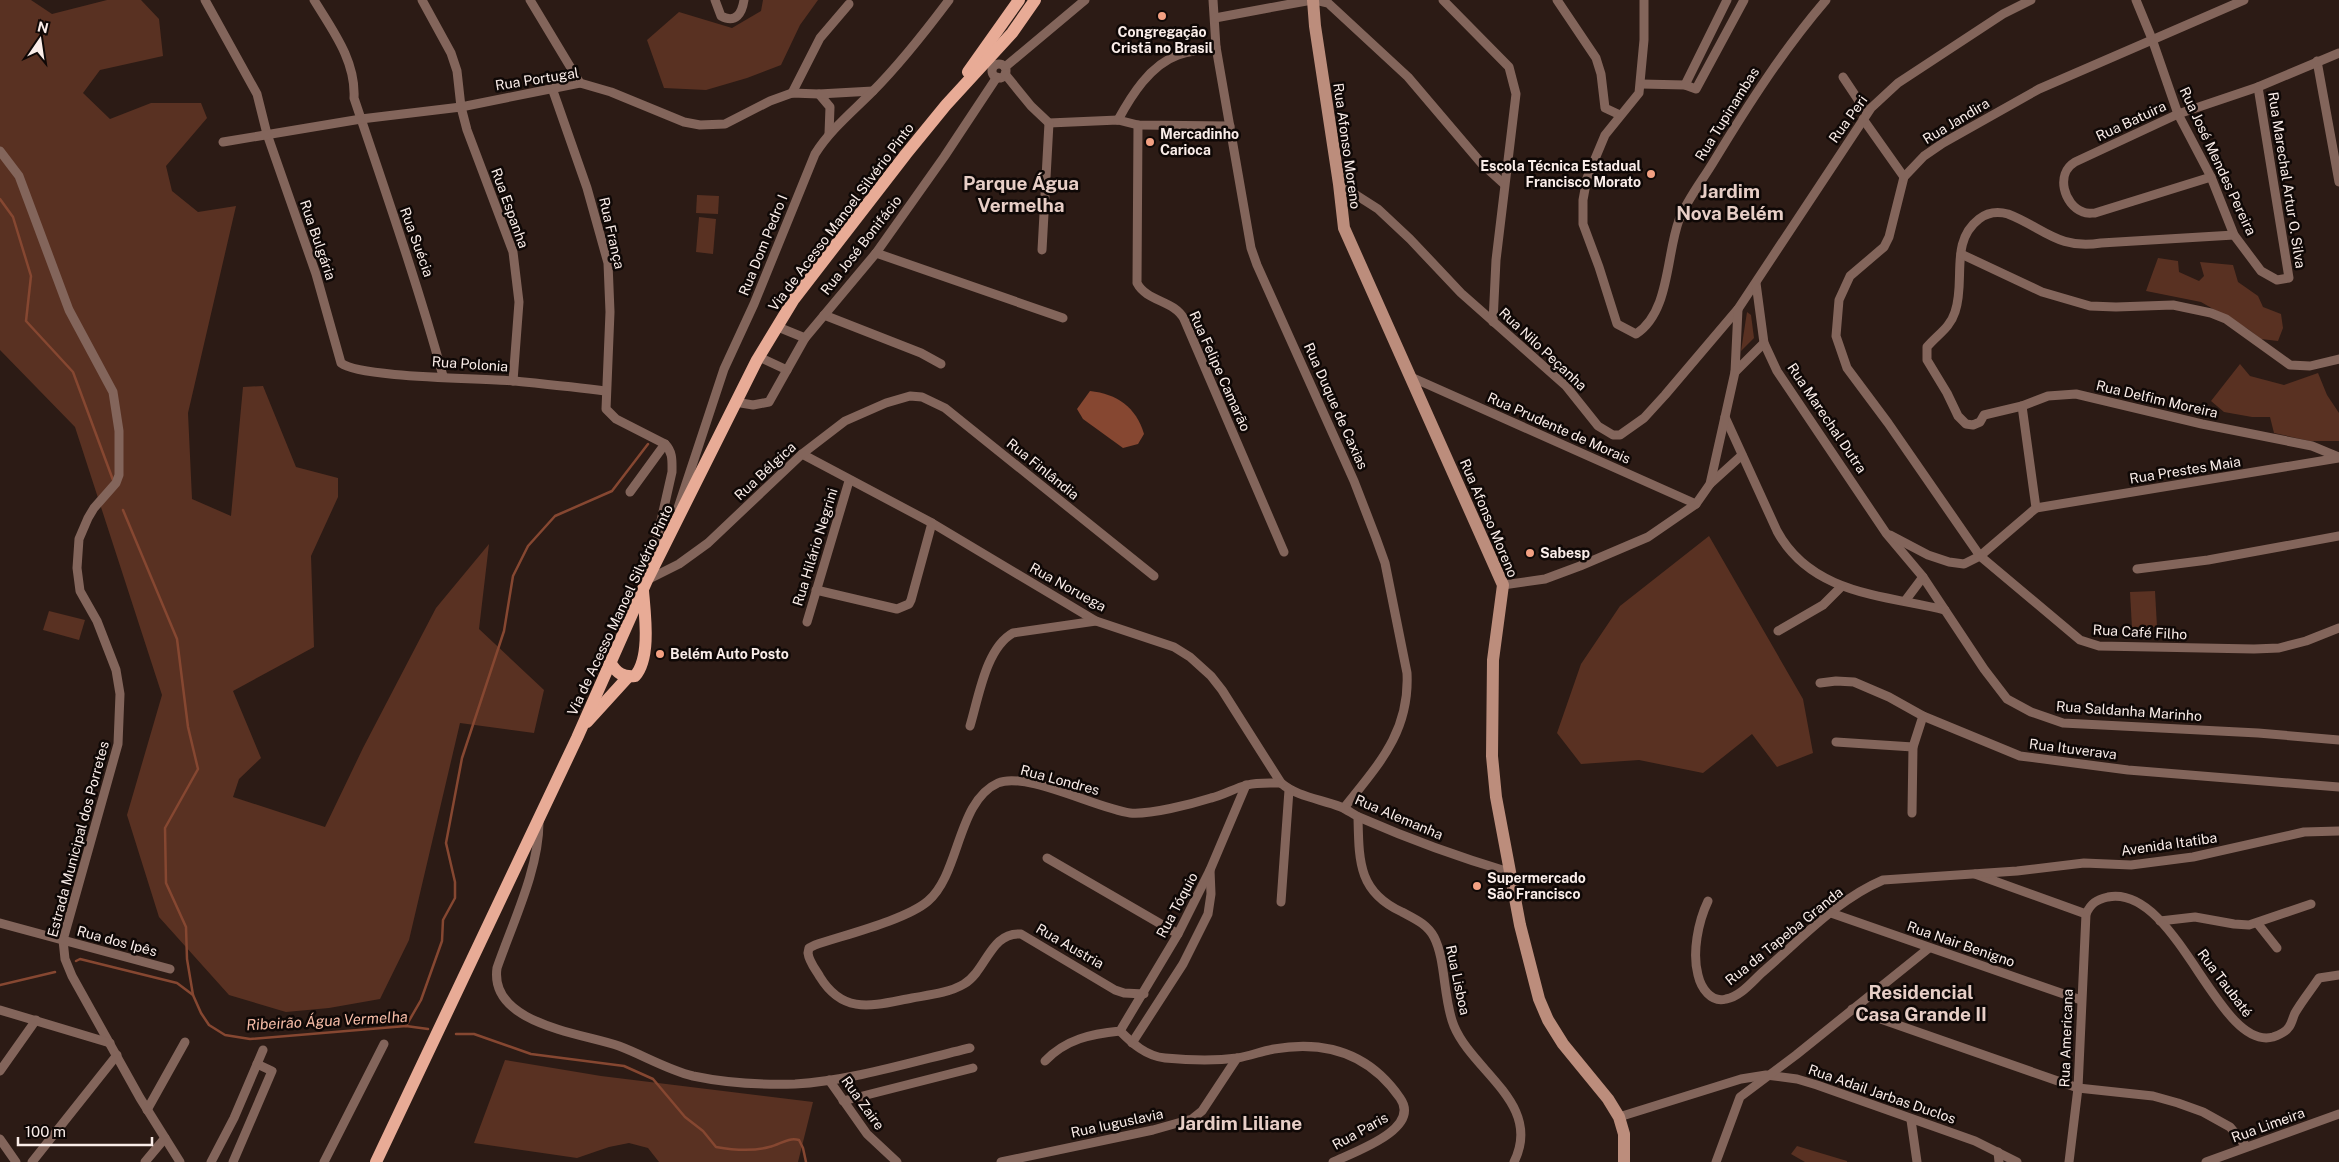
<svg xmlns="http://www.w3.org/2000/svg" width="2339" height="1162" viewBox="0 0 2339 1162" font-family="'Public Sans',sans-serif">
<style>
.green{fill:#593122}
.water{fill:#864731}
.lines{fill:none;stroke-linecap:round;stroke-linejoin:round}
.stream{stroke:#864731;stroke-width:2.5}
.street{stroke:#83655b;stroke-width:9}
.secondary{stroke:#bc8d7c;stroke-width:12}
.primary{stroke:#e8ab96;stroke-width:12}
.poi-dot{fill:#f3a082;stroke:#0f0806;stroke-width:2}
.labels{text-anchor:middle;stroke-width:5;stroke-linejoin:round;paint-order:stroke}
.poi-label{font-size:14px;font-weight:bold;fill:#faede9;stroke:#0f0806;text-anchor:start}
.street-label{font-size:14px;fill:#faede9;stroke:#0f0806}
.water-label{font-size:15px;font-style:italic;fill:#f7bda8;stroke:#0f0806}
.district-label{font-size:19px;font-weight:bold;fill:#e7cec6;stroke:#0f0806}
</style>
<rect width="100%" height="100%" fill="#2c1b15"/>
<g class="green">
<path d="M0 0H31L52 14 107 0H141L159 19 163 56 100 70 83 93 110 119 151 103H201L207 118 166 166 172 191 198 212 236 206 188 413 192 499 231 516 243 387 263 386 296 467 338 478V497L311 556 314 647 233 691 261 758 239 779 233 797 325 827 363 748 436 608 489 544 479 629 544 690 534 733 460 723 409 940 380 999 329 1008 286 1012 229 995 159 917 127 815 162 695 75 427 0 350Z"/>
<path d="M763 0H818L800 25 781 65 747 78 706 90 664 88 647 40 679 12 732 28 761 11Z"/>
<path d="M697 195 719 196 718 214 696 213Z"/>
<path d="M699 217 716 219 713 254 696 252Z"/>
<path d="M2158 258 2178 261 2179 272 2199 281 2204 276 2200 262 2233 265 2238 282 2258 296 2263 307 2281 314 2283 328 2278 341 2261 339 2248 329 2201 302 2146 291Z"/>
<path d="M1747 312 1751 315 1754 338 1741 351Z"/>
<path d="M2240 364 2250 376 2284 385 2318 373 2327 395 2339 413V441H2310L2274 433 2270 417H2252L2224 412 2211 401Z"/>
<path d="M1709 536 1803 699 1813 753 1777 767 1752 734 1703 773 1639 760 1581 764 1557 733 1581 664 1620 606Z"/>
<path d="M2155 591 2157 627 2132 628 2130 592Z"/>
<path d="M49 611 85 620 79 640 43 630Z"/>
<path d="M505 1060 601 1076 813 1102 798 1162H659L648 1148 629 1143 609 1147 577 1158 474 1143Z"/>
<path d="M1797 1146 1847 1161V1162H1805L1791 1154Z"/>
</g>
<path class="water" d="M1090 391C1117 394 1136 407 1144 434L1138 444 1123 448 1083 419 1077 409Z"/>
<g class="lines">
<g class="stream">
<path d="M0 199 13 217 31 276 26 321 73 372 113 480"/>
<path d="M123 510 177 639 188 727 198 769 165 828 166 883 186 927 187 959 193 995"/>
<path d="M76 961 80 959 177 983 193 995 201 1013 209 1025 225 1035 250 1039 406 1026 428 1029"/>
<path d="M0 985 55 972"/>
<path d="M406 1026 421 1000 442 941 443 920 455 898V882L446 843 462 758 504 631 513 576 528 546 555 516 612 491 648 444"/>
<path d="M456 1034H474L531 1054 624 1066 653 1079 685 1117 703 1131 716 1147C733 1150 751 1152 769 1147 780 1145 787 1137 799 1140L803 1148 806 1162"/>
</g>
<g class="street">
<path d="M205 0 257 94 267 134 316 274 341 363C359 378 483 378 514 381 544 384 575 387 605 391"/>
<path d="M314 0C333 31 356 61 354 98 385 190 417 282 443 376"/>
<path d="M422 0 451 53 457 71 461 107 467 130 513 252 519 302 513 381"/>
<path d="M530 0 580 83"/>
<path d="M715 0 721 16C736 24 742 13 744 0"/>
<path d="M1213 0 1216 47 1251 248 1257 265 1354 481 1376 538 1385 563 1407 673C1410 732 1378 765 1344 808"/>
<path d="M1315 0 1328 3 1408 77 1482 164 1504 184"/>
<path d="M1443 0 1509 67 1516 94 1496 260 1493 322"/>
<path d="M1557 0 1596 58 1601 74 1605 108 1620 115"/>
<path d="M1644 0V40L1639 93 1605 135 1587 178 1583 200V224L1599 267 1617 324 1636 334C1670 312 1666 255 1679 220 1688 198 1702 181 1714 161 1748 105 1783 50 1826 0"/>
<path d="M2136 0 2152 39 2178 114 2211 177 2234 235 2261 271 2277 280 2289 278 2258 87"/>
<path d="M2244 0 2039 89 1943 143 1924 156 1904 177 1889 237 1884 247 1850 276 1839 300 1836 336 1847 368 1888 423 1980 556 2080 640 2099 646 2254 649 2279 648 2306 641 2339 628"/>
<path d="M1215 18 1312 0"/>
<path d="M2317 61 2339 182"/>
<circle cx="999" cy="71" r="7"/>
<path d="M1005 67 1085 0"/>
<path d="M1005 74 1031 106 1049 123 1118 120 1138 125 1230 126"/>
<path d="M1843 77 1867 113"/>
<path d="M1641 84 1685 85 1696 89 1744 0"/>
<path d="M1685 85 1727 0"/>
<path d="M552 88 587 188 608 263 610 312 606 409 616 419 665 444C673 452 672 461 672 472L651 565"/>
<path d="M792 93 820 38 849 4"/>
<path d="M819 94 830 107 829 134"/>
<path d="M1863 119 1904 177"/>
<path d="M1118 120C1131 96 1150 65 1178 55 1190 51 1203 49 1216 47"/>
<path d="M1138 125 1137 283C1147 302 1174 300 1184 319L1284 552"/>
<path d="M223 142 361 119 461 107 580 83 611 92 684 122 700 125 725 124 770 101 792 93 819 94 873 91"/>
<path d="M0 151 19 176 69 310 113 392 119 431V475L116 483 94 508 88 518 79 539 77 568 80 591 97 621 116 670 120 694 118 744 63 940 65 959 72 976 140 1098 180 1162"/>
<path d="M2211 177 2095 213C2091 213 2087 214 2083 212 2064 205 2055 174 2075 162L2178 114 2258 87 2339 53"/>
<path d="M1339 184 1378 209 1410 239 1461 293 1566 386 1598 426 1613 435H1620L1644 418 1665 395 1738 309 1871 108 1898 83 2003 14 2031 0"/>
<path d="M2234 235 2101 243C2058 250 2044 228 2008 214 1997 211 1988 212 1979 219 1949 242 1966 281 1955 312 1950 328 1937 335 1927 347V360L1947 393 1958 416 1966 424 1973 425 1980 422 1984 415 2022 406 2048 396 2076 394 2202 424 2312 446 2339 457"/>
<path d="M1042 250 1049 123"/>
<path d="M876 253 1063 318"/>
<path d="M1961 254 2042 292 2090 306 2116 307 2173 305 2211 313 2226 319 2290 365 2310 366 2339 359"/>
<path d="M1756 283 1764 343 1777 371 1886 533 1923 577 1984 669 2007 699 2031 712 2063 723 2258 733 2339 740"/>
<path d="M824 315 921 353 941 364"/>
<path d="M778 327 805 338"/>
<path d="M759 357 787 370"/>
<path d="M1735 372 1764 343"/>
<path d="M1411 377 1696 504"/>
<path d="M735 402 753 405 769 402 805 338 876 253 944 157 997 77"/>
<path d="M1725 417 1777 531C1811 594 1882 595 1945 610"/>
<path d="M802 454 932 523 1096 621 1174 647 1190 657 1211 676 1222 690 1281 783C1297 797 1321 799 1341 807 1348 810 1354 815 1361 818 1409 839 1458 857 1509 872"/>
<path d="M1710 484 1742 455"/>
<path d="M630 492 665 444"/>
<path d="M678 508 724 369 754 304 815 154C830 130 852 112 872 92 901 63 925 32 949 0"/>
<path d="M2036 508 2339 458"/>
<path d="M1890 535 1928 555 1949 562 1964 564 1980 556 2036 508 2022 406"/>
<path d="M2137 569 2208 560 2339 536"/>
<path d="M647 580 679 564 708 543 802 454 845 421 886 403 910 396 922 397 945 408 1154 576"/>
<path d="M1503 585 1545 579 1580 566 1648 537 1696 504 1710 484 1725 417 1735 372 1738 309"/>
<path d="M816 590 897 609 909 604 911 600 932 523"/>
<path d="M1905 601 1923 577"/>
<path d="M807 622 849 481"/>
<path d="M1778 631 1823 605 1841 587"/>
<path d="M1820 683 1836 681 1854 682 1889 697 1923 716 2020 756 2128 770 2339 787"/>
<path d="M970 726C979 696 986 648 1013 633L1096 621"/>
<path d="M1836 742 1913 747"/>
<path d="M1912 813 1913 747 1923 716"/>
<path d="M1358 817C1359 861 1358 892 1402 912 1415 919 1427 924 1434 937 1446 960 1443 1000 1454 1026 1473 1072 1543 1104 1514 1162"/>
<path d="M539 822C539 869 513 922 497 968 489 1024 581 1033 619 1046 643 1055 668 1070 693 1076 726 1083 761 1085 795 1084 851 1081 915 1061 970 1048"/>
<path d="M1047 858 1178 934"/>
<path d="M1975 874 2086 914"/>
<path d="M1708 901C1698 922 1692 953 1698 975 1701 988 1711 1003 1726 999 1742 996 1754 979 1765 970 1802 938 1838 899 1883 880L2017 871 2084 863 2131 865 2193 857 2304 832 2339 831"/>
<path d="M1281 902 1289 790"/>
<path d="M1831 913 2081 1000"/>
<path d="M2160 921 2195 917 2234 924 2249 925 2311 904"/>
<path d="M0 923 170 969"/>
<path d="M2258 924 2277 948"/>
<path d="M1144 994 1124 993 1115 990 1021 934C990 932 987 970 964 984 949 993 929 995 912 998 874 1005 844 1016 820 977 816 970 809 962 808 953L809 948 815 945C844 935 906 920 928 901 960 874 957 801 998 783 1026 771 1098 809 1130 813 1149 815 1192 804 1211 798 1224 795 1235 788 1247 785 1258 782 1270 783 1281 783"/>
<path d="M1852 1009 2078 1088 2153 1096 2178 1103 2203 1112 2230 1127 2246 1146"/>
<path d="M0 1010 110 1043"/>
<path d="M1120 1031C1133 1044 1146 1056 1165 1058 1188 1060 1214 1061 1237 1058 1250 1056 1262 1051 1274 1049 1326 1040 1369 1053 1400 1098 1422 1129 1354 1152 1333 1162"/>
<path d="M1132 1043 1183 964 1208 914 1211 894 1210 870"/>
<path d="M1045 1061C1066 1039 1091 1034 1120 1031L1178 934 1210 870 1246 785"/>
<path d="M0 1071 36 1020"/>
<path d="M829 1080 867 1134 897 1162"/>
<path d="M843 1101 973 1068"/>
<path d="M147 1110 185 1042"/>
<path d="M1619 1117 1741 1079 1766 1075 1797 1079 1817 1085 1975 1141 2017 1162"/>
<path d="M1911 1120 1917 1162"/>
<path d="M0 1139 16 1162"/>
<path d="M1998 1152 1999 1162"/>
<path d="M32 1162 117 1055"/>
<path d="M145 1162 165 1138"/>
<path d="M211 1162 234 1118 263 1050"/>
<path d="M233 1162 272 1071 257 1064"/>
<path d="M324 1162 384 1044"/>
<path d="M1001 1162 1153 1130 1192 1119 1202 1111 1237 1058"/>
<path d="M1716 1162 1740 1097 1796 1055 1929 948"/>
<path d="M2069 1162 2078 1088 2086 914C2091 903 2096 900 2108 897 2177 884 2218 1052 2273 1037 2279 1035 2286 1032 2289 1027 2292 1023 2293 1017 2295 1013 2302 1001 2311 990 2319 978L2339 975"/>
<path d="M2206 1162 2339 1114"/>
</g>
<path class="secondary" d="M1313 0 1315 26 1339 184 1344 228 1503 585 1493 660 1492 756 1496 797 1520 925 1539 999 1548 1020 1563 1044 1608 1099 1619 1117 1624 1134V1162"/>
<g class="primary">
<path d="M968 72 1019 0"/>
<path d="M610 662C617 674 623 677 635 676 651 658 645 615 643 591"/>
<path d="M587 722 628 677"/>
<path d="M376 1162 577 738 647 580 757 360 794 299 906 154 946 105 1012 33 1035 0"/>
</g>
</g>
<g class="poi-dot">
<circle cx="1162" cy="16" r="5"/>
<circle cx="1150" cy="142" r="5"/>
<circle cx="1651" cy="174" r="5"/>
<circle cx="1530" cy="553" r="5"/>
<circle cx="660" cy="654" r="5"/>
<circle cx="1477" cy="886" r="5"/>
</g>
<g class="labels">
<g class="poi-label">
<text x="1162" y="37" text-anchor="middle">Congregação<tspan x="1162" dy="16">Cristã no Brasil</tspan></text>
<text x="1160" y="139">Mercadinho<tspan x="1160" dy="16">Carioca</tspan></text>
<text x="1641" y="171" text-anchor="end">Escola Técnica Estadual<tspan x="1641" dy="16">Francisco Morato</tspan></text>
<text x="1540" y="558">Sabesp</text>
<text x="670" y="659">Belém Auto Posto</text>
<text x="1487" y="883">Supermercado<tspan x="1487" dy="16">São Francisco</tspan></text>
</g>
<g class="street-label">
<text transform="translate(537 79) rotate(-9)" y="5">Rua Portugal</text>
<text transform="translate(1727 114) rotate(-58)" y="5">Rua Tupinambas</text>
<text transform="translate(1848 119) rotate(-54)" y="5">Rua Peri</text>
<text transform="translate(1956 121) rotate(-31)" y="5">Rua Jandira</text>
<text transform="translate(2131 121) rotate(-25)" y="5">Rua Batuira</text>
<text transform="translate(1347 146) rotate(82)" y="5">Rua Afonso Moreno</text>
<text transform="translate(2218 161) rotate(65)" y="5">Rua José Mendes Pereira</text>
<text transform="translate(2287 180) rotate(81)" y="5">Rua Marechal Artur O. Silva</text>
<text transform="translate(510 208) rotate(70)" y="5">Rua Espanha</text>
<text transform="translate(841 217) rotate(-53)" y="5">Via de Acesso Manoel Silvério Pinto</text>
<text transform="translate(612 233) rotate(77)" y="5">Rua França</text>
<text transform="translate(318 240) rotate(71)" y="5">Rua Bulgária</text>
<text transform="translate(417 242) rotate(70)" y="5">Rua Suécia</text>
<text transform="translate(763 245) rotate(-68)" y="5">Rua Dom Pedro I</text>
<text transform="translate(861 245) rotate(-52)" y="5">Rua José Bonifácio</text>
<text transform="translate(1543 349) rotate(43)" y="5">Rua Nilo Peçanha</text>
<text transform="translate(470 364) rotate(4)" y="5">Rua Polonia</text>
<text transform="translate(1220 371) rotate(66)" y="5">Rua Felipe Camarão</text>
<text transform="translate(2157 399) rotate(13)" y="5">Rua Delfim Moreira</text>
<text transform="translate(1336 406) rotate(66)" y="5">Rua Duque de Caxias</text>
<text transform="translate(1827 418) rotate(56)" y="5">Rua Marechal Dutra</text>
<text transform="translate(1559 428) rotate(24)" y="5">Rua Prudente de Morais</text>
<text transform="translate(1043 469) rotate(39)" y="5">Rua Finlândia</text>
<text transform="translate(2185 470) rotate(-9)" y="5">Rua Prestes Maia</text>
<text transform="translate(765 471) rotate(-43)" y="5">Rua Bélgica</text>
<text transform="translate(1489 518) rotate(67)" y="5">Rua Afonso Moreno</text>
<text transform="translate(815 547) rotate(-73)" y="5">Rua Hilário Negrini</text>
<text transform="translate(1068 587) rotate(29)" y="5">Rua Noruega</text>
<text transform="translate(620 610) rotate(-65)" y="5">Via de Acesso Manoel Silvério Pinto</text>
<text transform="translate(2140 632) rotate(3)" y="5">Rua Café Filho</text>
<text transform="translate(2129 711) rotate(4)" y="5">Rua Saldanha Marinho</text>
<text transform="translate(2073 749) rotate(7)" y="5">Rua Ituverava</text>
<text transform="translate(1060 780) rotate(15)" y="5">Rua Londres</text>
<text transform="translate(1399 817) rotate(23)" y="5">Rua Alemanha</text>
<text transform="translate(78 839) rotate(-75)" y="5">Estrada Municipal dos Porretes</text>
<text transform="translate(2169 844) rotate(-8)" y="5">Avenida Itatiba</text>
<text transform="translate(1177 905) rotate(-62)" y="5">Rua Tóquio</text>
<text transform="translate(1784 936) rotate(-39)" y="5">Rua da Tapeba Granda</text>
<text transform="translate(117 941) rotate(15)" y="5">Rua dos Ipês</text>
<text transform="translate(1961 944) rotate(19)" y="5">Rua Nair Benigno</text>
<text transform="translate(1070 946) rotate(30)" y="5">Rua Austria</text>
<text transform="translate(1458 980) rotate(78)" y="5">Rua Lisboa</text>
<text transform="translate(2225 983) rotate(53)" y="5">Rua Taubaté</text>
<text transform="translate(2066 1038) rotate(-88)" y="5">Rua Americana</text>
<text transform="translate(1882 1094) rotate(19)" y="5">Rua Adail Jarbas Duclos</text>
<text transform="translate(863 1103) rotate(54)" y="5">Rua Zaire</text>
<text transform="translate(1117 1123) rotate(-12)" y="5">Rua Iuguslavia</text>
<text transform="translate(2268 1125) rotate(-20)" y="5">Rua Limeira</text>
<text transform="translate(1360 1131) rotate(-29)" y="5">Rua Paris</text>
</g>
<g class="water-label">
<text transform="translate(327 1021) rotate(-3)" y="5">Ribeirão Água Vermelha</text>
</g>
<g class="district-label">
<text x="1021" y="190">Parque Água<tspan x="1021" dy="22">Vermelha</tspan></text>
<text x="1730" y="198">Jardim<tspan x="1730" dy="22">Nova Belém</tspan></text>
<text x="1921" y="999">Residencial<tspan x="1921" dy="22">Casa Grande II</tspan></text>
<text x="1240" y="1130">Jardim Liliane</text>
</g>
</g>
<g transform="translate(40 40) rotate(13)" stroke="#0f0806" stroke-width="4" paint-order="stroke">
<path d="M0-4L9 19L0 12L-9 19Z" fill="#faede9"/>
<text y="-8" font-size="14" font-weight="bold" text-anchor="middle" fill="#faede9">N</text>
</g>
<path d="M18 1137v8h134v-8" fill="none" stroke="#faede9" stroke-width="2.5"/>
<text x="25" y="1137" font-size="15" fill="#faede9" stroke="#0f0806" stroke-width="4" paint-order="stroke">100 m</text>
</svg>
